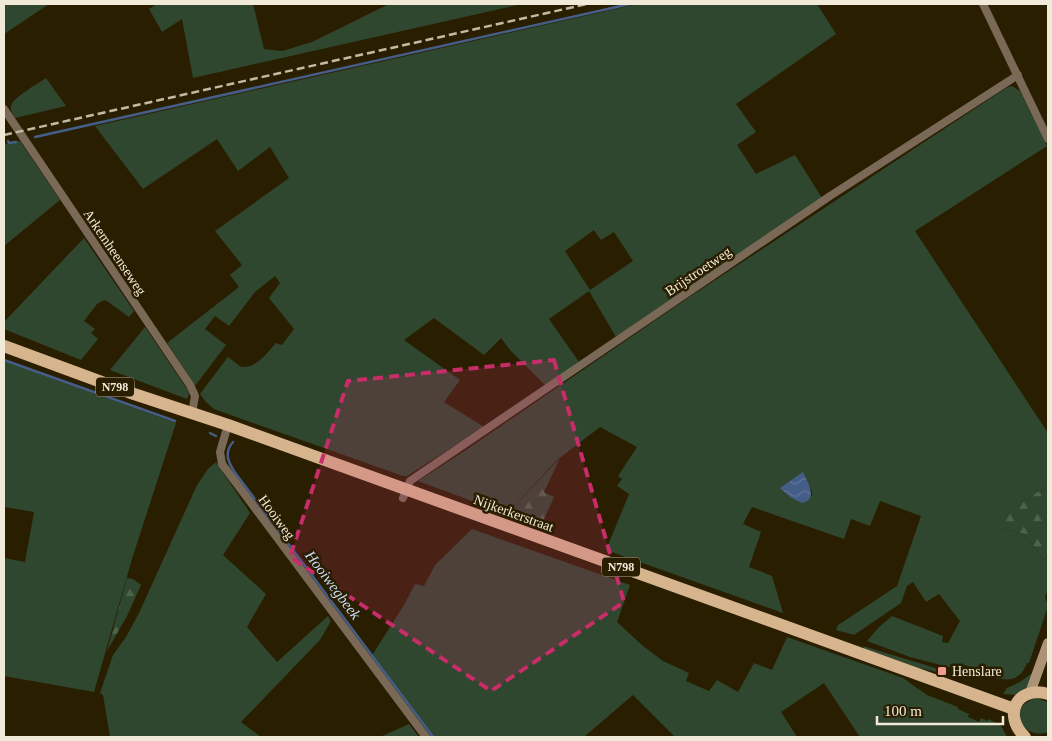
<svg xmlns="http://www.w3.org/2000/svg" width="1052" height="741" viewBox="0 0 1052 741" font-family="'Times New Roman',serif">
<style>
.grass{fill:#2f472e;fill-rule:evenodd}
.forest{fill:url(#forest-firs)}
.water{fill:url(#water-waves)}
.lines{fill:none;stroke-linecap:round;stroke-linejoin:round}
.stream{stroke:#445e88;stroke-width:2.5}
.street{stroke:#7a6957;stroke-width:8}
.secondary{stroke:#ad9376;stroke-width:10}
.primary{stroke:#d6b48e;stroke-width:12}
.rail{stroke:#c3baa6;stroke-width:2.5;stroke-dasharray:8 4;stroke-linecap:butt}
.marked{fill:#c72d68;fill-opacity:0.2;stroke:#c72d68;stroke-width:4;stroke-dasharray:10 6;stroke-linejoin:round}
.poi-dot{fill:#f59c92;stroke:#2a1e01;stroke-width:2}
.labels{text-anchor:middle;stroke-width:5;stroke-linejoin:round;paint-order:stroke}
.shield{fill:#2a1e01;stroke:#b6ad98;stroke-width:1}
.shield-label{font-size:12px;font-weight:bold;fill:#f2ead8}
.street-label{font-size:14px;fill:#f2ead8;stroke:#2a1e01}
.poi-label{font-size:14px;fill:#f2ead8;stroke:#2a1e01;text-anchor:start}
.water-label{font-size:15px;font-style:italic;fill:#cbdcf8;stroke:#2a1e01}
</style>
<defs>
<pattern id="forest-firs" width="22" height="20" patternUnits="userSpaceOnUse" patternTransform="scale(1.25)"><rect width="22" height="20" fill="#2f472e"/><path d="M5 1l3.5 6h-7zM16 11l3.5 6h-7z" fill="#4e624c"/></pattern>
<pattern id="water-waves" width="16" height="10" patternUnits="userSpaceOnUse" patternTransform="scale(1.25)"><rect width="16" height="10" fill="#445e88"/><path d="M0 5q4-4 8 0t8 0" fill="none" stroke="#5f7598"/></pattern>
</defs>
<rect width="100%" height="100%" fill="#2a1e01"/>
<g class="grass">
<path d="M4 4H49L4 34Z"/>
<path d="M157 4H253L264 49 282 51 312 42 389 4H522L193 78 182 19 162 32 149 9Z"/>
<path d="M638 4H817L836 34 736 104 756 132 737 145 756 174 795 155 822 198 616 337 589 291 549 319 579 362 545 385 510 350 501 338 484 355 434 318 404 340 460 380 444 402 484 427 407 476H403L214 409 206 402 200 394 228 357 241 367C257 368 266 354 276 343L282 345 294 329 269 298 280 283 275 276 255 292 229 326 215 316 205 329 226 345 195 386 167 343 239 287 230 275 242 265 215 231 289 178 270 147 238 171 217 139 143 189 95 126ZM594 230 601 240 614 232 633 261 590 290 565 251Z"/>
<path d="M46 78 66 106 15 118C13 114 10 111 11 106 13 97 38 84 46 78Z"/>
<path d="M1012 86 1020 91 1047 146 915 231 1048 433V485L990 525 1024 534 1044 560 1048 557V589L1045 597 1048 606 1029 663H1027C1017 689 996 678 976 672V669L964 665 962 668 953 665 952 668 910 657 867 641 879 627 892 616 943 636 942 642 948 643 960 621 939 594 926 602 913 582 907 586 901 603 854 635 836 630 838 625 897 586 921 516 880 501 870 526 851 519 844 539 752 507 743 524 761 532 749 567 772 576 783 613 606 550 629 494 617 486 622 479 618 476 637 447 600 427 557 460 507 514 418 481 466 450 685 300 1000 92 1008 87ZM803 473 812 491V496L790 497 785 492Z"/>
<path d="M20 141 60 200 4 246V144Z"/>
<path d="M84 238 134 311 129 317 107 301 104 300 97 304 84 321 95 329 91 333 98 339 81 360 4 329V322Z"/>
<path d="M145 327 187 389 189 394 187 399 110 370Z"/>
<path d="M4 361 176 423 132 559 94 692 4 676V558L25 562 34 512 4 507Z"/>
<path d="M216 462 250 513 223 555 266 594 247 627 277 662 328 616 331 621 320 640 241 722 261 737H110L103 695 100 693 113 655 126 637 139 613 197 485 208 469Z"/>
<path d="M472 529 630 585 617 622 643 646 663 661 689 673 686 681 709 691 717 680 738 692 754 663 772 670 787 637 903 678 927 695 958 707V709L969 714 968 717 979 722 981 718 987 721 989 719 1001 726 1007 737H860L824 683 781 712 797 737H675L633 695 584 737H432L371 657 404 605 415 584 424 586 435 565Z"/>
<path d="M863 646 942 670V673L918 668 864 649Z"/>
<path d="M1032 673 1029 686 1018 695 1003 694 1007 688 1020 682Z"/>
<path d="M1036 698 1048 702V732C1023 741 1005 707 1036 698Z"/>
<path d="M409 724 419 737H380Z"/>
</g>
<g class="forest">
<path d="M560 458 544 492 554 497 541 526 507 514Z"/>
<path d="M1048 485V557L1044 560 1024 534 989 525Z"/>
<path d="M127 578 133 579 141 585 127 616 107 651Z"/>
</g>
<path class="water" d="M803 472C808 483 819 499 802 503L790 497 780 488Z"/>
<g class="lines">
<g class="stream">
<path d="M35 137 630 4"/>
<path d="M8 141 9 143 16 142"/>
<path d="M4 360 175 421"/>
<path d="M210 433 216 436"/>
<path d="M233 442C223 453 229 464 236 474L433 737"/>
</g>
<g class="street">
<path d="M983 4 1048 139"/>
<path d="M4 109 190 385 195 396 192 413"/>
<path d="M228 425 220 452 222 464 426 737"/>
<path d="M403 498 410 481 830 196 1018 75"/>
</g>
<path class="secondary" d="M1030 693 1048 643"/>
<g class="primary">
<path d="M4 346 134 394 228 425 1014 709"/>
<path d="M1025 737C1002 715 1017 685 1048 694"/>
</g>
<path class="rail" d="M4 135 587 4"/>
</g>
<path class="marked" d="M554 360 624 602 491 691 290 557 348 381Z"/>
<rect class="poi-dot" x="937" y="666" width="10" height="10" rx="2.5"/>
<g class="labels">
<g class="shield">
<rect x="96" y="377.5" width="38" height="19" rx="4"/>
<rect x="602" y="557.5" width="38" height="19" rx="4"/>
</g>
<g class="shield-label">
<text x="115" y="391">N798</text>
<text x="621" y="571">N798</text>
</g>
<g class="street-label">
<text transform="translate(115 252) rotate(56)" y="5">Arkemheenseweg</text>
<text transform="translate(698 271) rotate(-34)" y="5">Brijstroetweg</text>
<text transform="translate(514 513) rotate(20)" y="5">Nijkerkerstraat</text>
<text transform="translate(277 517) rotate(54)" y="5">Hooiweg</text>
</g>
<g class="poi-label">
<text x="952" y="676">Henslare</text>
</g>
<g class="water-label">
<text transform="translate(333 585) rotate(53)" y="5">Hooiwegbeek</text>
</g>
</g>
<rect width="1052" height="741" fill="none" stroke="#f2ead8" stroke-width="10"/>
<path d="M877 716v8h126v-8" fill="none" stroke="#f2ead8" stroke-width="2.5"/>
<text x="884" y="716" font-size="15" fill="#f2ead8" stroke="#2a1e01" stroke-width="4" paint-order="stroke">100 m</text>
</svg>
